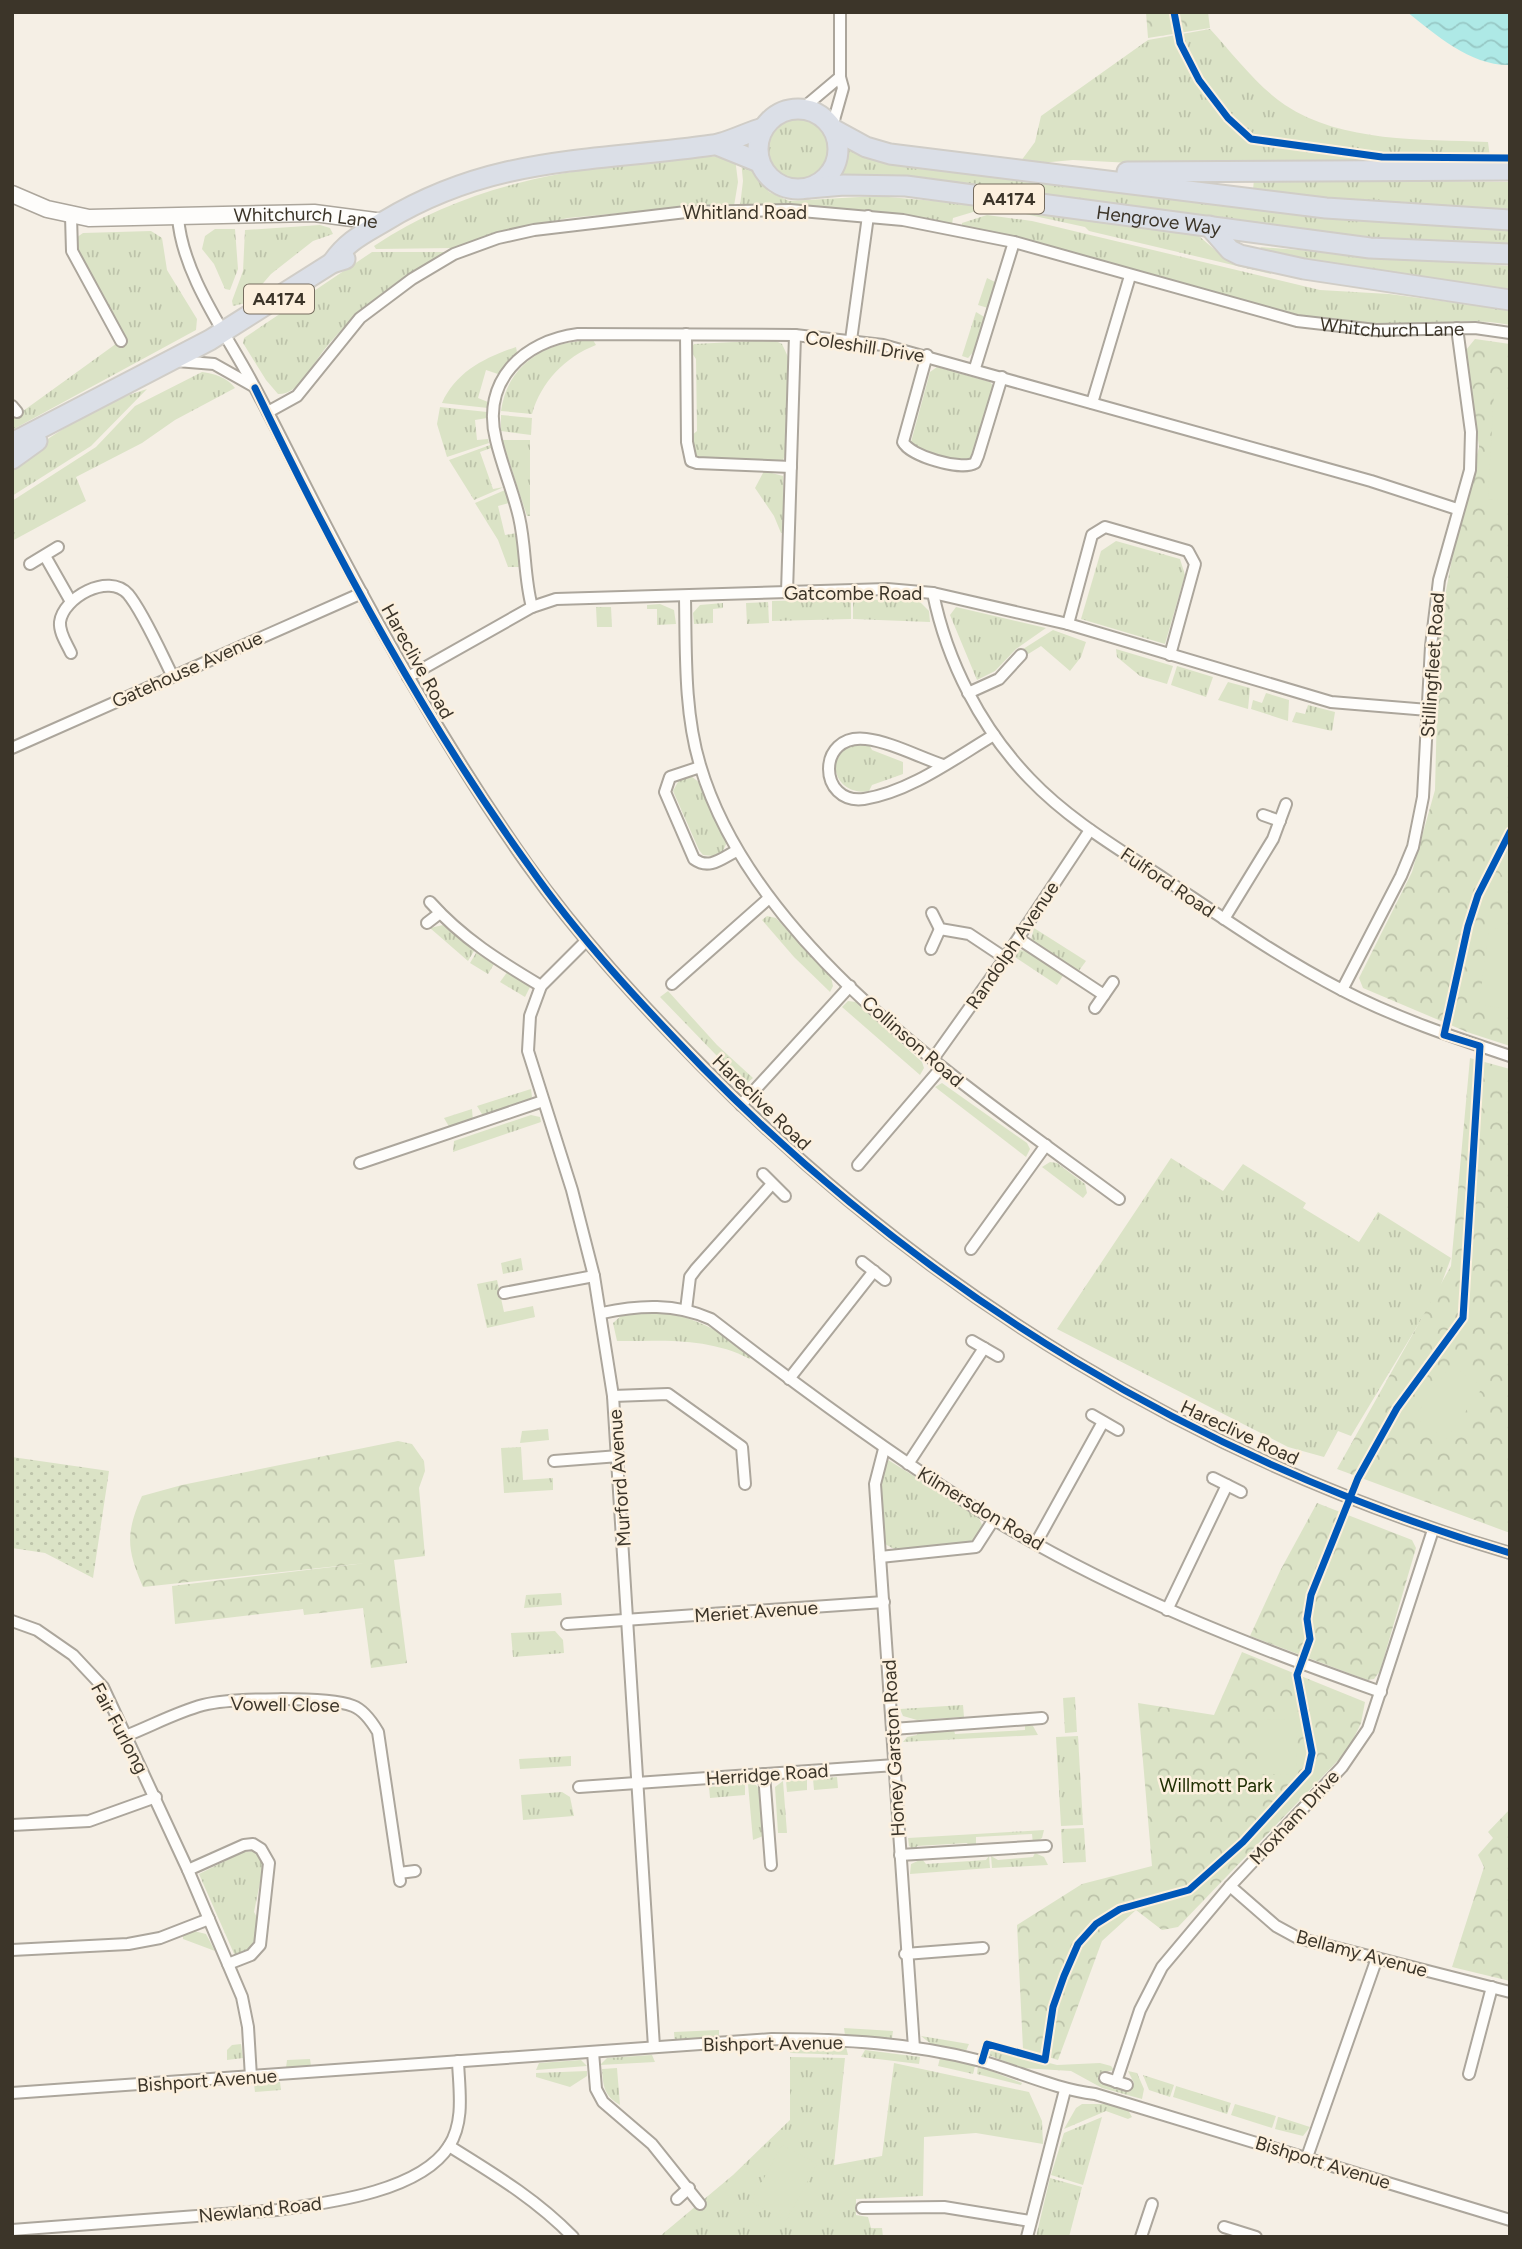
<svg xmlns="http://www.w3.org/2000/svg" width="1522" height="2249" viewBox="0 0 1522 2249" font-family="Figtree,sans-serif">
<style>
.grass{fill:url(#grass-tufts)}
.park{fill:url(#park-crowns)}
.garden{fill:url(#garden-dots)}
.pitch{fill:#dbe3c6}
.water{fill:url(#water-waves)}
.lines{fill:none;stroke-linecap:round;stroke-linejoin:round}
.street-casing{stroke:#aca69c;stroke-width:14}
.secondary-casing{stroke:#aca69c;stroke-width:19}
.highway-casing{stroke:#d0cdc7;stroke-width:23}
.street{stroke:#fefdfb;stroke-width:10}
.secondary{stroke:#fefdfb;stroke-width:16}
.highway{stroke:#dbdfe7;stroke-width:19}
.cycleway-casing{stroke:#fcf0de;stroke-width:11}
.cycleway{stroke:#0057b8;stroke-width:7}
.labels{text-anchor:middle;stroke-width:5;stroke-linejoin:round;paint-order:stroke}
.shield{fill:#fcf0de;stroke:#766d5f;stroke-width:2}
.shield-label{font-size:18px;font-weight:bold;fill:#3c3529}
.street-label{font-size:19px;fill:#3c3529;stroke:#fcf0de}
.park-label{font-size:19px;fill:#202f03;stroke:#fcf0de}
</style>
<defs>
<pattern id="grass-tufts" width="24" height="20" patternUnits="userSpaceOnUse" patternTransform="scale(1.75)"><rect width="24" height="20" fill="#dbe3c6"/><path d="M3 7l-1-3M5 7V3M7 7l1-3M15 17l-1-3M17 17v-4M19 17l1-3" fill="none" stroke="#bdc3aa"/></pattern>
<pattern id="park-crowns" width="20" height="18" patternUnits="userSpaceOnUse" patternTransform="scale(1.75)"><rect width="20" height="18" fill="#dbe3c6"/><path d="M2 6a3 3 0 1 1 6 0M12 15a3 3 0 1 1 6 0" fill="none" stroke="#bdc3aa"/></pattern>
<pattern id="garden-dots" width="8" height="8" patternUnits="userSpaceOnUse" patternTransform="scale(1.75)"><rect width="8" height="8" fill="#dbe3c6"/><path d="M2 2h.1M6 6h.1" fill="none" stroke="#bdc3aa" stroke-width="1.8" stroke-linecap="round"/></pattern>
<pattern id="water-waves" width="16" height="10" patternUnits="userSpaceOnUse" patternTransform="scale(1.75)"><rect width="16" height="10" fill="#aee9e6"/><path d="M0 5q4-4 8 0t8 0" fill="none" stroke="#97c8c5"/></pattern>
</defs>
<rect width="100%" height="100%" fill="#f5efe5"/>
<g class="grass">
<path d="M1210 29C1233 54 1257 86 1285 105 1343 143 1421 139 1488 142L1491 165 1151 164 1073 160 1018 165 1035 142 1041 116 1148 40Z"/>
<circle cx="798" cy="149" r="33"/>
<path d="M846 139 1006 173 1368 221 1510 227V246L1334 236 836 178Z"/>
<path d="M721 156 735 158 738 182 734 206 685 207 568 218 487 236 456 248 376 249 374 246C480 175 597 165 721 156Z"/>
<path d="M741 160 751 165 769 192 789 201 877 196 993 206 953 218 952 224 902 216 740 206 743 181Z"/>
<path d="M1254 179 1510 182V211L1380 205 1253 190Z"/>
<path d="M1012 208 1199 236 1223 257 1272 270 1271 274 1089 231 1085 227 1012 211Z"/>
<path d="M987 215 1032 221 1320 290 1389 294 1510 310V325C1470 317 1435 324 1395 326 1362 327 1330 323 1297 318L1003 234 962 226V223Z"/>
<path d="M320 225 330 228 333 234 313 241 271 274 246 303 233 306 232 301 243 271 245 230Z"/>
<path d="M215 229H235L238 269 230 290 225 289 214 264 202 249 205 236Z"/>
<path d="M151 231 162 238 167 270 197 319 196 330 12 430V419L124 338 73 240 83 233Z"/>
<path d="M1260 247 1510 266V293L1272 256Z"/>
<path d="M372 252H447C399 277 358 308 324 350 312 365 299 395 278 394L266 380 243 343 244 338Z"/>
<path d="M987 278 997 283 988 308 978 305Z"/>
<path d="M976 312 986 318 977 348 968 358 962 356Z"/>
<path d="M593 340 596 345C565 357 541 382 532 414L501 411C508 362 548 341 593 340Z"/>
<path d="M774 340 782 344 788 357 786 453 783 460 771 463 768 459H702L694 454 691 436 697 431 696 359 690 350 694 344Z"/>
<path d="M516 347 517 352 498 374 486 370 478 398 488 402V408L442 403C456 372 484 358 516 347Z"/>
<path d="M937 367 990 382 994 387 972 460 959 461 913 447 911 442 930 372Z"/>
<path d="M202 372C215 374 227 377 235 388L175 420 142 443 76 477 86 501 12 541V501L96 447 135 406Z"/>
<path d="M147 389 91 446 12 496V464C54 434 97 404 147 389Z"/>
<path d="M440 407 487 412V418L475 420 477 440 488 439 489 443 447 457 437 424Z"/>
<path d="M501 415 532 418 531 435 501 431Z"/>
<path d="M502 440H530V516H527Z"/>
<path d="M490 445 491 448 480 452 493 489 504 487 474 500 449 460Z"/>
<path d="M764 471 783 476 784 533H781L774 516 755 488Z"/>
<path d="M505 490 509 503 498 506 505 535 517 533 520 567H508L498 540 475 503Z"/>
<path d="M1116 541 1180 559 1185 575 1165 644 1081 619 1101 551Z"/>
<path d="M851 599V619L772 621V601Z"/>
<path d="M853 599 919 601 929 611 930 622 853 619Z"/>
<path d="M768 602 769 623 747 624 746 603Z"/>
<path d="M723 603V608L713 609V623L694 624 693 613 700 605Z"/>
<path d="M660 604 674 610 676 624 657 625V609H647V605Z"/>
<path d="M596 607H611L612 627H597Z"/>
<path d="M956 607 1046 628 1016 649 995 671 977 680 950 615Z"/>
<path d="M1053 630 1086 642 1081 657 1070 671 1041 646 1025 656 1020 651Z"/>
<path d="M1116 649 1173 666 1167 684 1140 676 1117 657Z"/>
<path d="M1177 666 1213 677 1206 697 1171 685Z"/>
<path d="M1228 682 1250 688 1248 709 1218 700Z"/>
<path d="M1266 693 1289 700 1288 721 1251 709 1253 700 1262 703Z"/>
<path d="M1308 705 1335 712 1332 731 1292 722 1296 712 1305 714Z"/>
<path d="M851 744H869L872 750 903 762V774L872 785 869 791C837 797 822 759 851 744Z"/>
<path d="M691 776 700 783 727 842 723 851 713 856 703 855 699 850 673 791 679 780Z"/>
<path d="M767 916 776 918 831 977 833 986 830 992 794 957 762 920Z"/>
<path d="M443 925 474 951 468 961 430 928Z"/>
<path d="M1034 928 1086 961 1078 972 1031 940Z"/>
<path d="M1019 950 1028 951 1064 974 1057 985 1015 957Z"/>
<path d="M476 953 494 964 488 974 470 963Z"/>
<path d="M508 971 530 987 525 997 500 982Z"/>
<path d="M668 991 717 1045 753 1078 745 1085 660 997Z"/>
<path d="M848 1001 856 1002 922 1062 924 1068 920 1075 842 1007Z"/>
<path d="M942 1083 1027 1143 1030 1149 1026 1157 935 1087Z"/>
<path d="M531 1089 532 1097 527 1101 485 1119 477 1106Z"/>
<path d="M472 1109 473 1122 451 1130 444 1118Z"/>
<path d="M531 1115 540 1117 541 1122 453 1152 454 1141Z"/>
<path d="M1171 1158 1223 1191 1243 1164 1306 1203 1303 1208 1359 1242 1378 1212 1451 1258 1439 1290 1351 1436 1338 1431 1324 1457 1288 1447 1057 1329Z"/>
<path d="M1050 1162 1057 1163 1085 1184 1087 1193 1083 1198 1042 1167Z"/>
<path d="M521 1258 523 1270 503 1274 501 1263Z"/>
<path d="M497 1280 504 1312 533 1306 535 1317 487 1328 477 1284Z"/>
<path d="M639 1311C690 1314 712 1324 751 1356L750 1359C708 1337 662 1341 617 1341L613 1323 623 1314Z"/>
<path d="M548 1429 549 1440 520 1443 522 1431Z"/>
<path d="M521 1447 523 1480 553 1478V1490L504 1493 501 1448Z"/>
<path d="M885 1458 978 1516 983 1527 981 1535 968 1545 894 1549 885 1544 881 1487Z"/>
<path d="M561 1593 562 1605 524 1608 526 1595Z"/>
<path d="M555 1631 563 1640 564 1653 513 1657 511 1633Z"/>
<path d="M1075 1697 1077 1732 1065 1733 1063 1698Z"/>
<path d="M963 1705 964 1717 917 1720 903 1716 900 1709Z"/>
<path d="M1025 1725 1033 1726 1038 1735 903 1742 907 1737 917 1735V1732L954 1730 955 1734 1025 1730Z"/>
<path d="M1078 1736 1083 1825 1061 1826 1056 1737Z"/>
<path d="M571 1756V1766L520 1769 519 1759Z"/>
<path d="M837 1777 838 1788 814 1790 813 1779Z"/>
<path d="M807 1780V1790L787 1792 786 1781Z"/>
<path d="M783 1781 787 1833H778L775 1787Z"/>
<path d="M745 1784V1795L710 1798 709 1787Z"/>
<path d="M748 1784 756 1785 760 1790 763 1836 753 1840Z"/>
<path d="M562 1792 570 1797 574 1816 523 1820 521 1795Z"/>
<path d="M1084 1828 1086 1862 1063 1863 1061 1829Z"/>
<path d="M1044 1830 1042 1838 1033 1844 1032 1834 976 1837V1847L970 1848 967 1843 917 1846 915 1851 909 1846 908 1838Z"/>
<path d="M255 1851 264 1863 254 1912C267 1932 254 1950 235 1956L199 1874 243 1852Z"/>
<path d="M1035 1853 1044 1857 1048 1865 992 1868 991 1856 998 1860 1033 1857Z"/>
<path d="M989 1856 990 1868 910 1874 911 1864 922 1859 926 1864 986 1860Z"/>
<path d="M194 1931 206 1934 215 1951 183 1939V1936Z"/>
<path d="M844 2028 893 2031 892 2038 845 2035Z"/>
<path d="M719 2030V2037L681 2041 675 2045 674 2032Z"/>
<path d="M921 2036 969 2044 966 2051 931 2044Z"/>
<path d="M241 2044 243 2058 227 2060V2050L232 2045Z"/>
<path d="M792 2046 846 2047 848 2055 790 2053Z"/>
<path d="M989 2047 1057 2065 1100 2063 1111 2066 1114 2070 1102 2073 1099 2082 1130 2092 1134 2083 1128 2071 1137 2073 1144 2089 1142 2099 1102 2088 1071 2071 1022 2068 986 2054Z"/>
<path d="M865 2050 920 2057 919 2064 861 2057Z"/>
<path d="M652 2055 655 2062 600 2065 607 2058Z"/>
<path d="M790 2057 845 2058 834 2165 882 2156 894 2063 1029 2092 1042 2121 1043 2144 976 2133 924 2137 923 2196 856 2199V2215L868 2217 871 2228H882L883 2237H659L733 2175 790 2120Z"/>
<path d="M940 2058 975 2066 973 2074 938 2066Z"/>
<path d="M310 2059 311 2066 286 2068 287 2060Z"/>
<path d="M581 2060 587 2066 536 2070 539 2063Z"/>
<path d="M978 2066 1022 2083 1021 2085 977 2074Z"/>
<path d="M617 2068 620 2105C604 2096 603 2086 602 2069Z"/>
<path d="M587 2071V2076L570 2087 536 2077V2073Z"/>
<path d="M1143 2075 1174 2085 1170 2097 1149 2090Z"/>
<path d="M280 2082 281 2090 255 2092 254 2084Z"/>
<path d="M1176 2086 1231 2103 1227 2114 1173 2097Z"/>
<path d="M1082 2104H1109L1128 2110 1132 2117 1128 2119 1106 2111 1064 2129 1076 2108Z"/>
<path d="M1235 2104 1276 2116 1272 2128 1231 2115Z"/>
<path d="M1102 2117 1083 2185 1051 2175 1064 2133Z"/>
<path d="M1278 2117H1279L1310 2127 1303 2136 1275 2129Z"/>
<path d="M1050 2178 1082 2187 1069 2237H1036Z"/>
</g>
<g class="park">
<path d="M1146 12H1208L1210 28 1148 38Z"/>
<path d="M1475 339 1510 344V1046L1467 1032 1363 988 1359 978 1412 872 1435 790 1439 628 1457 532 1479 447 1466 350Z"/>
<path d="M1470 1058 1510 1069V1533L1337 1469 1451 1266Z"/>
<path d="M398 1441 412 1444 424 1461 425 1471 419 1488 425 1556 394 1560 407 1663 371 1668 363 1608 304 1615 303 1609 175 1624 172 1586 366 1563 143 1587C127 1550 125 1534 142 1496L182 1485Z"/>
<path d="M1317 1503 1412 1540 1416 1548 1380 1671 1374 1679 1367 1680 1250 1636 1280 1571Z"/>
<path d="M1242 1652 1365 1702 1361 1723 1348 1750 1178 1927 1162 1930 1136 1910 1102 1941 1058 2060 1023 2049 1017 1925 1082 1884 1152 1866 1138 1703 1214 1715Z"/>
<path d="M1510 1809V1981L1452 1967 1484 1867 1478 1855 1493 1838 1488 1832Z"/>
</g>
<path class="garden" d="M12 1457 109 1471 93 1578 45 1553 12 1548Z"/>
<g class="pitch">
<path d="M1494 393 1510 394V500L1488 499Z"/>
<path d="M1510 835V884H1507L1495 864Z"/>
<path d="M1489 928 1510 930V1009L1479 1005Z"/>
<path d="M1451 1365 1483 1387 1446 1439 1414 1417Z"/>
<path d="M1257 1719 1297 1720 1296 1775 1257 1774Z"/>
<path d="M782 2145 817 2164 786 2221 751 2202Z"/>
</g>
<path class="water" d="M1407 12H1510V65C1471 66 1436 35 1407 12Z"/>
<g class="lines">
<g class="street-casing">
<g id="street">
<path d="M802 109 840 77"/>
<path d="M832 127 843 88 840 77V12"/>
<path d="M71 216 72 251 121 341"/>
<path d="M178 217C182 275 228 336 254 386 273 421 290 456 308 491 374 620 444 746 527 864 579 937 639 1002 701 1065 927 1295 1201 1462 1510 1553"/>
<path d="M686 334 687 442 691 461 697 463 791 467"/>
<path d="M851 340 868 216"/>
<path d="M927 355 903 442C910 456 961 471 975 463L978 456 1002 377"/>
<path d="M177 361 214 364 253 386"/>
<path d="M975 368 1014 242"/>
<path d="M1092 403 1130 276"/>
<path d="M12 406 17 412"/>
<path id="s1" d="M268 412 297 396 360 318 412 279 454 254 498 238 534 230 686 212 790 210 903 220 1014 242 1297 321 1376 330 1475 328 1510 333"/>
<path d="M45 556 70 600"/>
<path d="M30 564 58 547"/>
<path d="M787 592 795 335"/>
<path d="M933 593C947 662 981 728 1030 779 1069 820 1119 849 1166 880 1223 918 1280 958 1342 990 1396 1018 1453 1037 1510 1056"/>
<path d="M685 597C686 652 684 712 700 765 754 949 972 1090 1119 1199"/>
<path d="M532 607C524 578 526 547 519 517 513 491 502 466 496 440 481 381 523 341 578 334L795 335 883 345 1371 481 1457 509"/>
<path d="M1068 624 1092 535 1105 527 1188 551 1195 564 1170 655"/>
<path d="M71 653C67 644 59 633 60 622 63 598 108 572 128 594 143 612 161 653 172 675"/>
<path d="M408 677 532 607 556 599 887 589 933 593 1068 624 1331 702 1428 710"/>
<path d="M968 693 999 679 1021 655"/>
<path d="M12 748 362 593"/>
<path d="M943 765C919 757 891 742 866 739 816 733 818 805 864 799 910 792 955 758 994 735"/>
<path d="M700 767 670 777 665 792 694 859C709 870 721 859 736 851"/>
<path d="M1263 815 1280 821"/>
<path d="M430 902C462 938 499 961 541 986"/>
<path d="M932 913 940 929 969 934 1005 958"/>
<path d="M1224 919 1273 839 1286 804"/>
<path d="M427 923 440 913"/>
<path d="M1019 939 1104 995 1113 982"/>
<path d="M586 941 541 986 530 1016 528 1051 572 1190 594 1276 613 1396 654 2047"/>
<path d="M931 949 940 929"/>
<path d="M672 984 768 899"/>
<path d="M1342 990 1401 876 1413 847 1423 797 1431 646 1439 580 1470 470 1471 432 1457 328"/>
<path d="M1095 1008 1104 995"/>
<path d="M933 1059 1005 958 1090 830"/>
<path d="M741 1105 850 986"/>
<path d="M360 1163 543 1101"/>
<path d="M858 1165 941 1068"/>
<path d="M763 1174 785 1196"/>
<path d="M971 1249 1046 1145"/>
<path d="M862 1262 885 1280"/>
<path d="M504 1293 594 1276"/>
<path d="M686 1310 690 1277 696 1269 772 1184"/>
<path d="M602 1313C639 1305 675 1303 711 1319 803 1390 895 1458 993 1519 1115 1593 1247 1645 1381 1692"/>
<path d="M972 1341 998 1356"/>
<path d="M789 1379 874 1271"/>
<path d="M613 1396 668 1394 742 1447 745 1484"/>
<path d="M1092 1415 1118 1430"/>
<path d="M884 1449 875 1484 914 2048"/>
<path d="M554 1461 619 1456"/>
<path d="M908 1464 984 1348"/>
<path d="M1213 1478 1241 1492"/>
<path d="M1036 1543 1103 1422"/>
<path d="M880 1557 976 1547 994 1519"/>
<path d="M1167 1610 1227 1485"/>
<path d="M12 1621 37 1630 73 1655 103 1687 188 1870 242 1997 248 2027 251 2077"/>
<path d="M567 1624 884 1602"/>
<path d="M893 1729 1042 1718"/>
<path d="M128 1735C153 1725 177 1712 203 1705 231 1698 326 1696 353 1706 364 1710 372 1722 378 1732L400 1881"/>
<path d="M764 1774 771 1865"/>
<path d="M579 1787 895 1765"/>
<path d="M12 1825 89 1821 156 1797"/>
<path d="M900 1855 1046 1846"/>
<path d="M188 1870 244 1845 253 1844 261 1849 269 1863 260 1945 251 1955 228 1964"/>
<path d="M399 1873 415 1871"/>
<path d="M1230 1886 1276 1926 1298 1938 1510 1992"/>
<path d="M12 1950 128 1944 160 1938 209 1919"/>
<path d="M905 1954 983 1948"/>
<path d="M593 2052 596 2089 603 2102 652 2144 700 2204"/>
<path d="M1469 2074 1492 1987"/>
<path d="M1105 2078 1127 2085"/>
<path d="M1116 2082 1140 2010 1162 1967 1230 1886 1342 1767 1368 1729 1433 1530"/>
<path d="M12 2093 772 2039C842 2039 913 2043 981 2061 1020 2072 1055 2089 1095 2094L1510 2220"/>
<path d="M449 2146C494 2174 536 2199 573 2237"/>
<path d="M1307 2157 1377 1958"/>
<path d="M677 2199 689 2188"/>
<path d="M862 2208 944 2207 1030 2221"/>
<path d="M1224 2227 1256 2237"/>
<path d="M12 2230 277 2210C327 2203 420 2192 449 2146 465 2121 459 2089 458 2061"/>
<path d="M1027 2237 1065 2090"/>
<path d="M1141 2237 1152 2204"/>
</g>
</g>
<g class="secondary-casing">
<g id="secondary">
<path id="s2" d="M12 194 47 209 89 218 314 213 383 222"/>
</g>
</g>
<g class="highway-casing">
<g id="highway">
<circle cx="798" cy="149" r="40"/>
<path d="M833 129 866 147 890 154 1326 208 1510 220"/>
<path d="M717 145 759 162"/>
<path d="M1127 172 1510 170"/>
<path id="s3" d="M809 188 844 185 906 186 1370 248 1510 254"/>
<path d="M1209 226 1230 250 1240 255 1304 269 1510 300"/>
<path d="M332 263C347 241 363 234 385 221 494 155 593 162 713 145 724 144 749 132 763 128"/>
<path d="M12 443 210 340 332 263 345 259"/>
<path d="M12 459 37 441"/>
</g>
</g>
<use href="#street" class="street"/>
<use href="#secondary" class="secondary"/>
<use href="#highway" class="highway"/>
<g class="cycleway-casing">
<g id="cycleway">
<path d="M1174 12 1180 43 1199 80 1228 118 1251 139 1382 157 1510 158"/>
<path d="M255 388C333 551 423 719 529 866 580 939 641 1004 703 1068 928 1296 1202 1462 1510 1553"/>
<path d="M982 2061 987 2044 1045 2060 1053 2007 1064 1976 1078 1944 1096 1924 1120 1909 1189 1890 1243 1842 1308 1771 1312 1753 1297 1675 1310 1639 1307 1619 1311 1595 1358 1478 1397 1408 1463 1318 1480 1046 1444 1035 1468 926 1478 895 1510 832"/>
</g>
</g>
<use href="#cycleway" class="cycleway"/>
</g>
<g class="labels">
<g class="shield">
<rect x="974" y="184.5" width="70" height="29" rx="5"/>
<rect x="244" y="284.5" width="70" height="29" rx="5"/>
</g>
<g class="shield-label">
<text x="1009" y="205">A4174</text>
<text x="279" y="305">A4174</text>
</g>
<g class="street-label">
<text x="745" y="219">Whitland Road</text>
<text dy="7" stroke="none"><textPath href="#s2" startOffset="298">Whitchurch Lane</textPath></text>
<text dy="7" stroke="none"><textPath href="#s3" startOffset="352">Hengrove Way</textPath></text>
<text dy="7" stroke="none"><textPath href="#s1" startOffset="1204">Whitchurch Lane</textPath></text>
<text transform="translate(865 346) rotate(9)" y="7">Coleshill Drive</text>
<text x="853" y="600">Gatcombe Road</text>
<text transform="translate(418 661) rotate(61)" y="7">Hareclive Road</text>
<text transform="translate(1432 665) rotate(-86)" y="7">Stillingfleet Road</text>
<text transform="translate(187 669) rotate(-24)" y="7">Gatehouse Avenue</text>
<text transform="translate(1168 882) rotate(34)" y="7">Fulford Road</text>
<text transform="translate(1012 945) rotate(-56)" y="7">Randolph Avenue</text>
<text transform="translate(913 1041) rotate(41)" y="7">Collinson Road</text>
<text transform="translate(762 1102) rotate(44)" y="7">Hareclive Road</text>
<text transform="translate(1240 1432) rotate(25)" y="7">Hareclive Road</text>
<text transform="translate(619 1478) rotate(-94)" y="7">Murford Avenue</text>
<text transform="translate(981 1508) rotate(31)" y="7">Kilmersdon Road</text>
<text transform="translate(756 1611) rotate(-4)" y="7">Meriet Avenue</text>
<text transform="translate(285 1704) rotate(1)" y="7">Vowell Close</text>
<text transform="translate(120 1728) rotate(62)" y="7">Fair Furlong</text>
<text transform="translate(893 1748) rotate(-93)" y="7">Honey Garston Road</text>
<text transform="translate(767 1774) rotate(-4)" y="7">Herridge Road</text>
<text transform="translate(1294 1817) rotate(-47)" y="7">Moxham Drive</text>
<text transform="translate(1362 1953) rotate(15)" y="7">Bellamy Avenue</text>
<text transform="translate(773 2043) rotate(-1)" y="7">Bishport Avenue</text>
<text transform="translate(207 2080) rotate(-4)" y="7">Bishport Avenue</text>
<text transform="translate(1323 2162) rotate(17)" y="7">Bishport Avenue</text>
<text transform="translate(260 2209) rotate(-6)" y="7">Newland Road</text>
</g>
<g class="park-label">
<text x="1216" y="1792">Willmott Park</text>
</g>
</g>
<rect width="1522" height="2249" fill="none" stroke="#3c3529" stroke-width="28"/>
</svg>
